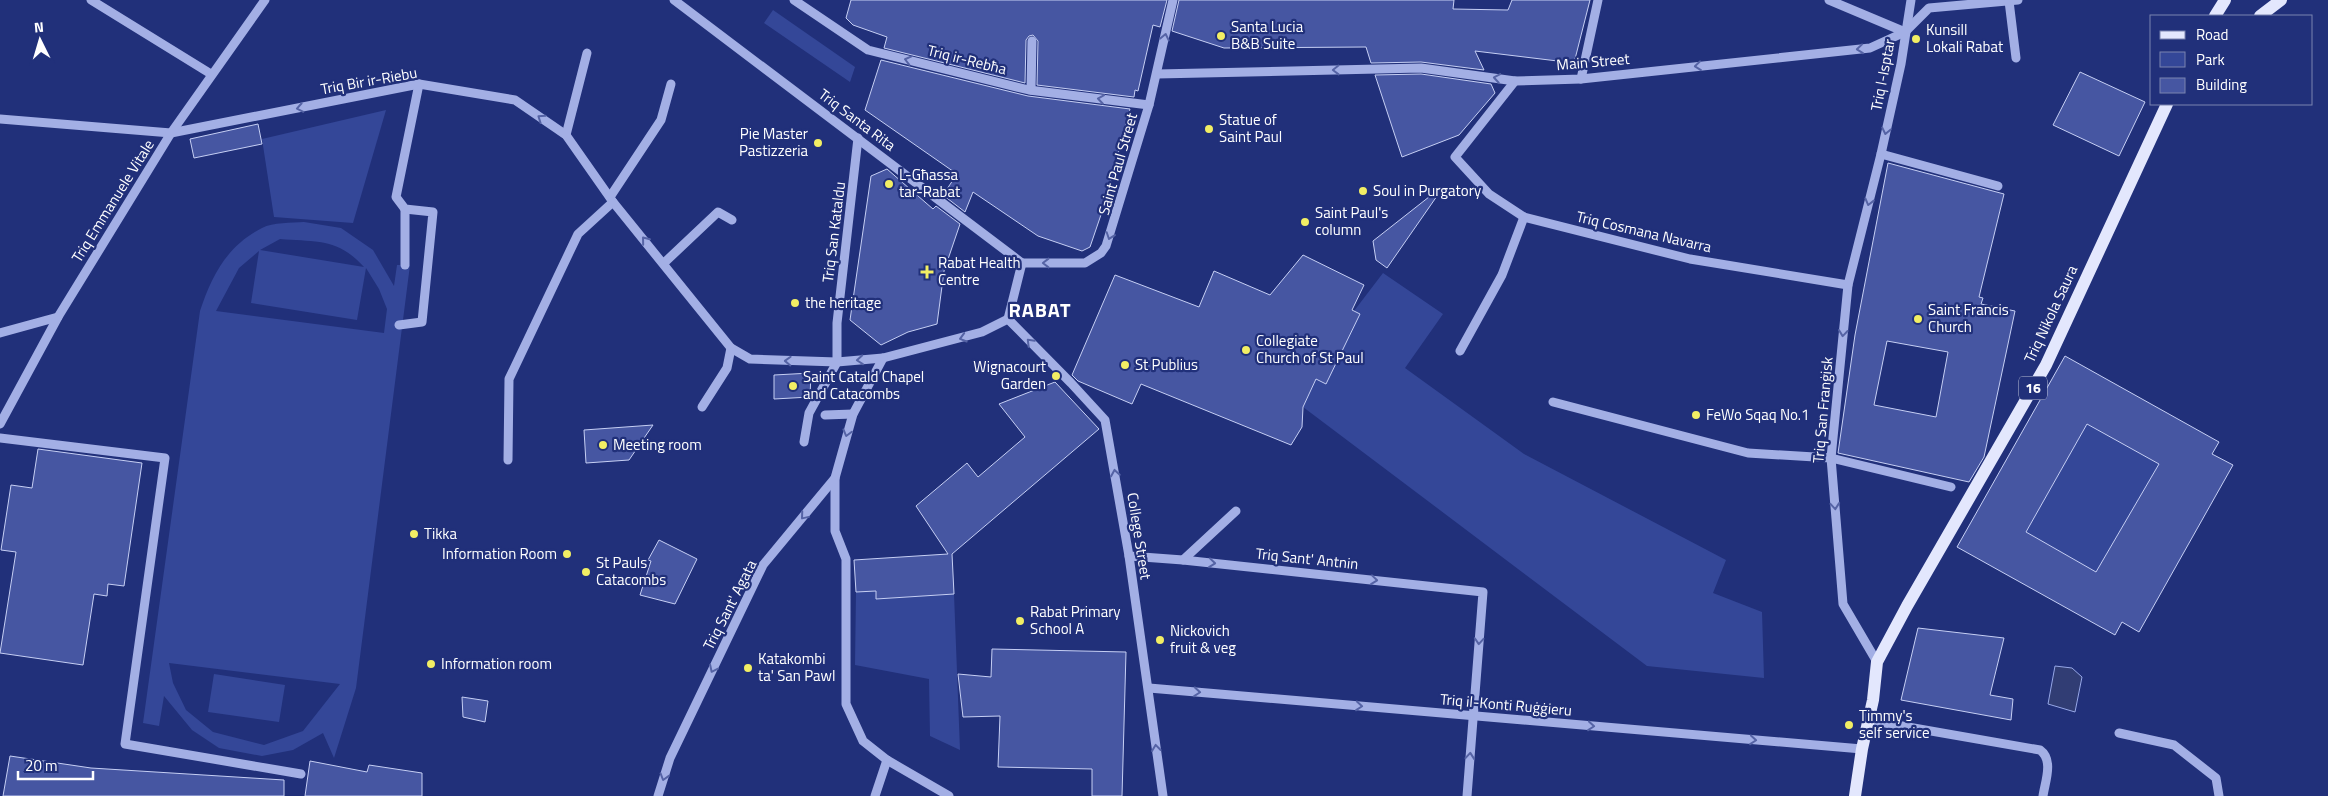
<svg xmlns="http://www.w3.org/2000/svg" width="2328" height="796" viewBox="0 0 2328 796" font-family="'Titillium Web',sans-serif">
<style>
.green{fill:#344798;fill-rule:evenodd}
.water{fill:#313d74;stroke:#96a7e7}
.building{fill:#4656a2;stroke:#c6cff4;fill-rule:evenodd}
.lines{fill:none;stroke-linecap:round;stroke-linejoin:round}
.minor{stroke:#a3afe5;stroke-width:9}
.major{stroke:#e3e7fd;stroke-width:12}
.oneway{stroke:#5563a5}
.poi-dot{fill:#f2ee64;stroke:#21307a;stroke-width:2}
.labels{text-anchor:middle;stroke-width:4.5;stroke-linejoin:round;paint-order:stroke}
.shield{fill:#21307a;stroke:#bcc1d7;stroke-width:1}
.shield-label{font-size:14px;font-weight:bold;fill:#fff}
.poi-label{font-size:15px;fill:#fff;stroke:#21307a;text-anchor:start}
.street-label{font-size:15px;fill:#fff;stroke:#21307a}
.district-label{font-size:20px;font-weight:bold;letter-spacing:1px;fill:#fff;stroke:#21307a}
</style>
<rect width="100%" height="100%" fill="#21307a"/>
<g class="green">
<path d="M773 10 855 67 850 82 764 23Z"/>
<path d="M386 110 353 223 274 217 262 139Z"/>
<path d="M304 222 341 228 373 250 394 286 397 265H410L356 688 334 758 323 733 293 750 262 756 219 748 192 730 164 696 159 726 143 723 200 311C212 275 227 246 262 228 273 222 292 223 304 222ZM280 239C316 242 338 238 364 267L260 250ZM259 251 251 303 357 320 366 268 379 289 387 309 384 333 216 311 239 268ZM169 663 340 684 303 731 264 745 213 732 186 710 173 683Z"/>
<path d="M1383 273 1443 314 1405 368 1524 454 1726 560 1713 593 1762 612 1764 678 1647 666 1303 407 1316 379 1326 384 1360 314 1354 311Z"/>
<path d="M2087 424 2159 464 2096 572 2026 532Z"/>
<path d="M876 591 877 599 954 594 960 750 930 736 929 679 855 665 856 592Z"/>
<path d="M214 674 285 685 279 722 208 712Z"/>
</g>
<path class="water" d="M2055 666 2072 668 2082 677 2075 712 2048 704Z"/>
<g class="building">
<path d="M851 0H1167L1160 27 1153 25 1138 91 1135 90 1134 97 1037 85 1038 41 1033 35 1029 36 1026 40 1025 83 884 48 887 37 853 25 846 18Z"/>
<path d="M1179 0H1454L1453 9 1508 10 1512 0H1590L1574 63 1475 51 1484 70 1421 62 1371 63 1366 47 1224 48 1172 31Z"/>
<path d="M881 60 1028 96 1130 109 1105 203 1090 247 1082 251 1038 236 973 192 965 212 943 195 957 174 865 110Z"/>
<path d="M2080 72 2145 102 2119 156 2053 125Z"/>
<path d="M1421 74 1491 84 1495 93 1459 135 1402 157 1375 75Z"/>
<path d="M258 124 262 144 194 158 190 139Z"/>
<path d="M1888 163 2004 194 1979 297 1983 298 1981 304 2015 311 1984 457 1969 482 1838 453 1855 335ZM1887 341 1948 352 1936 417 1874 405Z"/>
<path d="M887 169 933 209 936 206 960 224 944 271 937 324 908 332 881 345 850 320 871 176Z"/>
<path d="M1434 193 1437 196 1387 268 1376 260 1373 241Z"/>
<path d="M1303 255 1364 285 1352 310 1360 314 1326 384 1316 379 1303 407 1302 427 1291 445 1141 384 1132 404 1078 381 1072 375 1115 275 1199 307 1214 271 1270 295Z"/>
<path d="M2065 356 2219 442 2212 454 2233 465 2139 632 2122 622 2115 635 1957 547ZM2087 424 2159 464 2096 572 2026 532Z"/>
<path d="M811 373 810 397 774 399V375Z"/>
<path d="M1055 382 1099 429 952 554 954 594 876 599V591L856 592 854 560 948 554 916 506 967 463 978 477 1025 437 999 404Z"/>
<path d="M653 425 629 460 586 463 584 430Z"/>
<path d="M38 449 142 463 124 586 108 584 107 596 94 594 83 665 0 653 16 552 1 550 11 485 32 488Z"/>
<path d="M659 540 697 559 675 604 640 595 651 561 648 560Z"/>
<path d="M1918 628 2004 638 1990 695 2013 699 2011 720 1901 700Z"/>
<path d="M992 649 1126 652 1122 796H1092V769L998 767 1000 716 963 717 958 674 991 677Z"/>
<path d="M462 697 488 701 485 722 463 717Z"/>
<path d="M10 756 91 768 284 780V796H3Z"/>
<path d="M310 761 367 772 369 765 422 773V796H305Z"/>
</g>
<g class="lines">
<g class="minor">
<path d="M91 0 211 74"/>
<path d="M674 0 1022 263"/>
<path d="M794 0 868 50 1029 90 1149 105"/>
<path d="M1829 0 1905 32"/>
<path d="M2009 1 2016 58"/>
<path d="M1157 74 1421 68 1515 81 1581 79 1870 48 1905 32 1929 8 2018 0"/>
<path d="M1581 79 1598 0"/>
<path d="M1515 81 1455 157 1489 194 1524 217 1690 259 1848 285"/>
<path d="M1031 90 1032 41"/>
<path d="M0 119 171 133 419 84 515 100 566 135 613 202 731 348 750 359 837 362 883 358 982 332 1008 319"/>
<path d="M566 135 587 53"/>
<path d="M1881 154 1998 186"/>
<path d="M610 197 661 120 671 84"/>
<path d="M664 263 718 212 732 220"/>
<path d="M1022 263H1085L1101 253 1106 246 1149 105 1173 0"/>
<path d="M405 265V209"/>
<path d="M1008 319 1071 383 1105 420 1129 556 1163 796"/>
<path d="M1008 319 1022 263"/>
<path d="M399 325 422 322 433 212 405 209 396 197 419 84"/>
<path d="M0 333 58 317"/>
<path d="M1460 351 1502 275 1524 217"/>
<path d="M1553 402 1748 453 1831 458 1951 487"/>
<path d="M702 407 727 368 731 348"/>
<path d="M825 415 853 414"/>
<path d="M0 424 58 317 171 133 265 0"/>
<path d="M0 438 165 458 125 744 301 774"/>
<path d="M804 442 809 413 837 362V323L858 138"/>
<path d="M508 460 509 379 578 234 613 202"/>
<path d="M835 478V531L846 559V704L863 741 887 760 949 796"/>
<path d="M1129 556 1183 560 1483 592 1467 796"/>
<path d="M1183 560 1236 511"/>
<path d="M1877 662 1843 604 1831 458 1848 285 1881 154 1901 64 1911 0"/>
<path d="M1149 688 1862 749"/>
<path d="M1868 720 2040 750C2054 760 2045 782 2043 796"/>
<path d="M2119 733 2174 745 2216 778 2219 796"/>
<path d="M658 796 670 758 763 565 835 478 853 414 883 358"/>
<path d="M875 796 887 760"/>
</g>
<g class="major">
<path d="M2215 16 2225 0"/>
<path d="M2260 16 2281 0"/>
<path d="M1855 796 1862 749 1873 700 1877 662 1907 606 2046 365 2167 104"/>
</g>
</g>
<defs><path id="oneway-chevron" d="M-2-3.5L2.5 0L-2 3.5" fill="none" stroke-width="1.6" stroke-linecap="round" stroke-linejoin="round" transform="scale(1.25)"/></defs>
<g class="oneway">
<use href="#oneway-chevron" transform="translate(1165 37) rotate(-78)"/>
<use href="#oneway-chevron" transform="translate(1860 49) rotate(174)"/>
<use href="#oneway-chevron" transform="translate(908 60) rotate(-166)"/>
<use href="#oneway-chevron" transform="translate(1698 66) rotate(174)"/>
<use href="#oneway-chevron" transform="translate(1336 70) rotate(179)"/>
<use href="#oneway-chevron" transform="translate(1497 78) rotate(-170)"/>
<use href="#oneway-chevron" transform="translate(1101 99) rotate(-172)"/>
<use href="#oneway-chevron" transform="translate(300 108) rotate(169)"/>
<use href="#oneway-chevron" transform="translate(541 118) rotate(-145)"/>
<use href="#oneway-chevron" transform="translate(1886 131) rotate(102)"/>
<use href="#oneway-chevron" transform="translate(1869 202) rotate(104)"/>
<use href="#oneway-chevron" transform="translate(1110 236) rotate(109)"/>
<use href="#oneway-chevron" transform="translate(645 240) rotate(-129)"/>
<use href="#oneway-chevron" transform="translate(1046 263) rotate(180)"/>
<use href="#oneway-chevron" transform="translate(1843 333) rotate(96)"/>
<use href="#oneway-chevron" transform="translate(963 338) rotate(164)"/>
<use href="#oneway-chevron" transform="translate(1030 342) rotate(-135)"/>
<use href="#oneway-chevron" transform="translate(860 360) rotate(175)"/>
<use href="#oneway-chevron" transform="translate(788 361) rotate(-178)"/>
<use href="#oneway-chevron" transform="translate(847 433) rotate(105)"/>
<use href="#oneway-chevron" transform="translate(1115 473) rotate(-99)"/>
<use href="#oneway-chevron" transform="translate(1835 506) rotate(85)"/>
<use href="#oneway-chevron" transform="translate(804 516) rotate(130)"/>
<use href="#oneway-chevron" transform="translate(1212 563) rotate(6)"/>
<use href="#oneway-chevron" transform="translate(1374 580) rotate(6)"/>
<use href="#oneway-chevron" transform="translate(1479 641) rotate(94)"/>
<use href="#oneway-chevron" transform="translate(713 669) rotate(116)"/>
<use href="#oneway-chevron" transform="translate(1197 692) rotate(5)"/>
<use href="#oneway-chevron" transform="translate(1359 706) rotate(5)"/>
<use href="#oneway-chevron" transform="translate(1591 726) rotate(5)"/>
<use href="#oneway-chevron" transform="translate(1753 740) rotate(5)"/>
<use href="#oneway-chevron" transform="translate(1156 748) rotate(-97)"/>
<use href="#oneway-chevron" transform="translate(1470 756) rotate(-85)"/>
<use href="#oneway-chevron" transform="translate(664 777) rotate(107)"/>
</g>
<g class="poi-dot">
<circle cx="1221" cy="36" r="5"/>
<circle cx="1916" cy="39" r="5"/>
<circle cx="1209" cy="129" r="5"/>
<circle cx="818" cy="143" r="5"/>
<circle cx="889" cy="184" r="5"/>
<circle cx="1363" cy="191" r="5"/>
<circle cx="1305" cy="222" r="5"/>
<path d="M924.5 264.5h5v5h5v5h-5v5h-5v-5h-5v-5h5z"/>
<circle cx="795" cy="303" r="5"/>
<circle cx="1918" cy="319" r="5"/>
<circle cx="1246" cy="350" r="5"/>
<circle cx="1125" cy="365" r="5"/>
<circle cx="1056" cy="376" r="5"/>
<circle cx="793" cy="386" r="5"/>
<circle cx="1696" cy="415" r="5"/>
<circle cx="603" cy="445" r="5"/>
<circle cx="414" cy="534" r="5"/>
<circle cx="567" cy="554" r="5"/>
<circle cx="586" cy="572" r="5"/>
<circle cx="1020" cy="621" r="5"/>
<circle cx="1160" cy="640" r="5"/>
<circle cx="431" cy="664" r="5"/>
<circle cx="748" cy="668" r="5"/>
<circle cx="1849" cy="725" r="5"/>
</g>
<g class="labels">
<rect class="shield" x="2019" y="376.5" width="28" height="23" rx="4"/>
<g class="shield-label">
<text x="2033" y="393">16</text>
</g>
<g class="poi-label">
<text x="1231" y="32">Santa Lucia<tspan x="1231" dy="17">B&amp;B Suite</tspan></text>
<text x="1926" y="35">Kunsill<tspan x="1926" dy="17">Lokali Rabat</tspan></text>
<text x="1219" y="125">Statue of<tspan x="1219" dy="17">Saint Paul</tspan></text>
<text x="808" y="139" text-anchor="end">Pie Master<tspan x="808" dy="17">Pastizzeria</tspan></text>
<text x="899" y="180">L-Għassa<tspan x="899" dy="17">tar-Rabat</tspan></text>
<text x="1373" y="196">Soul in Purgatory</text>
<text x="1315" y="218">Saint Paul's<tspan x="1315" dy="17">column</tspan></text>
<text x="938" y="268">Rabat Health<tspan x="938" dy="17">Centre</tspan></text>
<text x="805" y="308">the heritage</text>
<text x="1928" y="315">Saint Francis<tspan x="1928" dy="17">Church</tspan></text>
<text x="1256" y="346">Collegiate<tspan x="1256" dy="17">Church of St Paul</tspan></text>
<text x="1135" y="370">St Publius</text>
<text x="1046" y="372" text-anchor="end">Wignacourt<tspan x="1046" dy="17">Garden</tspan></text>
<text x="803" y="382">Saint Catald Chapel<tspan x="803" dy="17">and Catacombs</tspan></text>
<text x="1706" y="420">FeWo Sqaq No.1</text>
<text x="613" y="450">Meeting room</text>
<text x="424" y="539">Tikka</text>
<text x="557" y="559" text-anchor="end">Information Room</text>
<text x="596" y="568">St Pauls<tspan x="596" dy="17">Catacombs</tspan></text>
<text x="1030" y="617">Rabat Primary<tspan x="1030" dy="17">School A</tspan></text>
<text x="1170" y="636">Nickovich<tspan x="1170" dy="17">fruit &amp; veg</tspan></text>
<text x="758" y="664">Katakombi<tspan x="758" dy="17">ta' San Pawl</tspan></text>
<text x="441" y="669">Information room</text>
<text x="1859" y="721">Timmy's<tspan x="1859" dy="17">self service</tspan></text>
</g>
<g class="street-label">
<text transform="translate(967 60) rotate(14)" y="5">Triq ir-Rebħa</text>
<text transform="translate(1593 62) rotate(-5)" y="5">Main Street</text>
<text transform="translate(1883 75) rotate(-79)" y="5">Triq l-Isptar</text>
<text transform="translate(369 81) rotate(-10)" y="5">Triq Bir ir-Riebu</text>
<text transform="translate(857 120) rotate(37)" y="5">Triq Santa Rita</text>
<text transform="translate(1118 164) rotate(-74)" y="5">Saint Paul Street</text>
<text transform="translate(113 201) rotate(-58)" y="5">Triq Emmanuele Vitale</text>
<text transform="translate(834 232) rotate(-83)" y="5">Triq San Kataldu</text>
<text transform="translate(1644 232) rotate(13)" y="5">Triq Cosmana Navarra</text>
<text transform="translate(2051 314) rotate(-65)" y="5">Triq Nikola Saura</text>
<text transform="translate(1823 410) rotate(-85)" y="5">Triq San Franġisk</text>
<text transform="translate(1139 536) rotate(81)" y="5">College Street</text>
<text transform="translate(1307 559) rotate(6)" y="5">Triq Sant' Antnin</text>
<text transform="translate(730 605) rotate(-63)" y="5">Triq Sant' Agata</text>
<text transform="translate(1506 705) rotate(5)" y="5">Triq il-Konti Ruġġieru</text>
</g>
<g class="district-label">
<text x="1040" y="317">RABAT</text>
</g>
</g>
<rect x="2150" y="15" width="162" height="90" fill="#21307a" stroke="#7a83af"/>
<rect x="2160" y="31" width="25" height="8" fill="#e3e7fd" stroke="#7a83af"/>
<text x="2196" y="40" font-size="15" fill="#ffffff">Road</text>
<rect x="2160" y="52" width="25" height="15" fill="#344798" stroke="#7a83af"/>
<text x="2196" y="65" font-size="15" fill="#ffffff">Park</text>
<rect x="2160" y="78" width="25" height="15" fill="#4656a2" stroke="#7a83af"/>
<text x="2196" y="90" font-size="15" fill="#ffffff">Building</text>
<g transform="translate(40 40) rotate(355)" stroke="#21307a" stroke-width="4" paint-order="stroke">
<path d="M0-4L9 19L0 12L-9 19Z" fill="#ffffff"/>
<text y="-8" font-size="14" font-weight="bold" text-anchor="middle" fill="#ffffff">N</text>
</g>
<path d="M18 771v8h75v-8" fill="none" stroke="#ffffff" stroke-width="2.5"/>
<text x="25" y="771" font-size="15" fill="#ffffff" stroke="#21307a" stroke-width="4" paint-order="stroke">20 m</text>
</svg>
